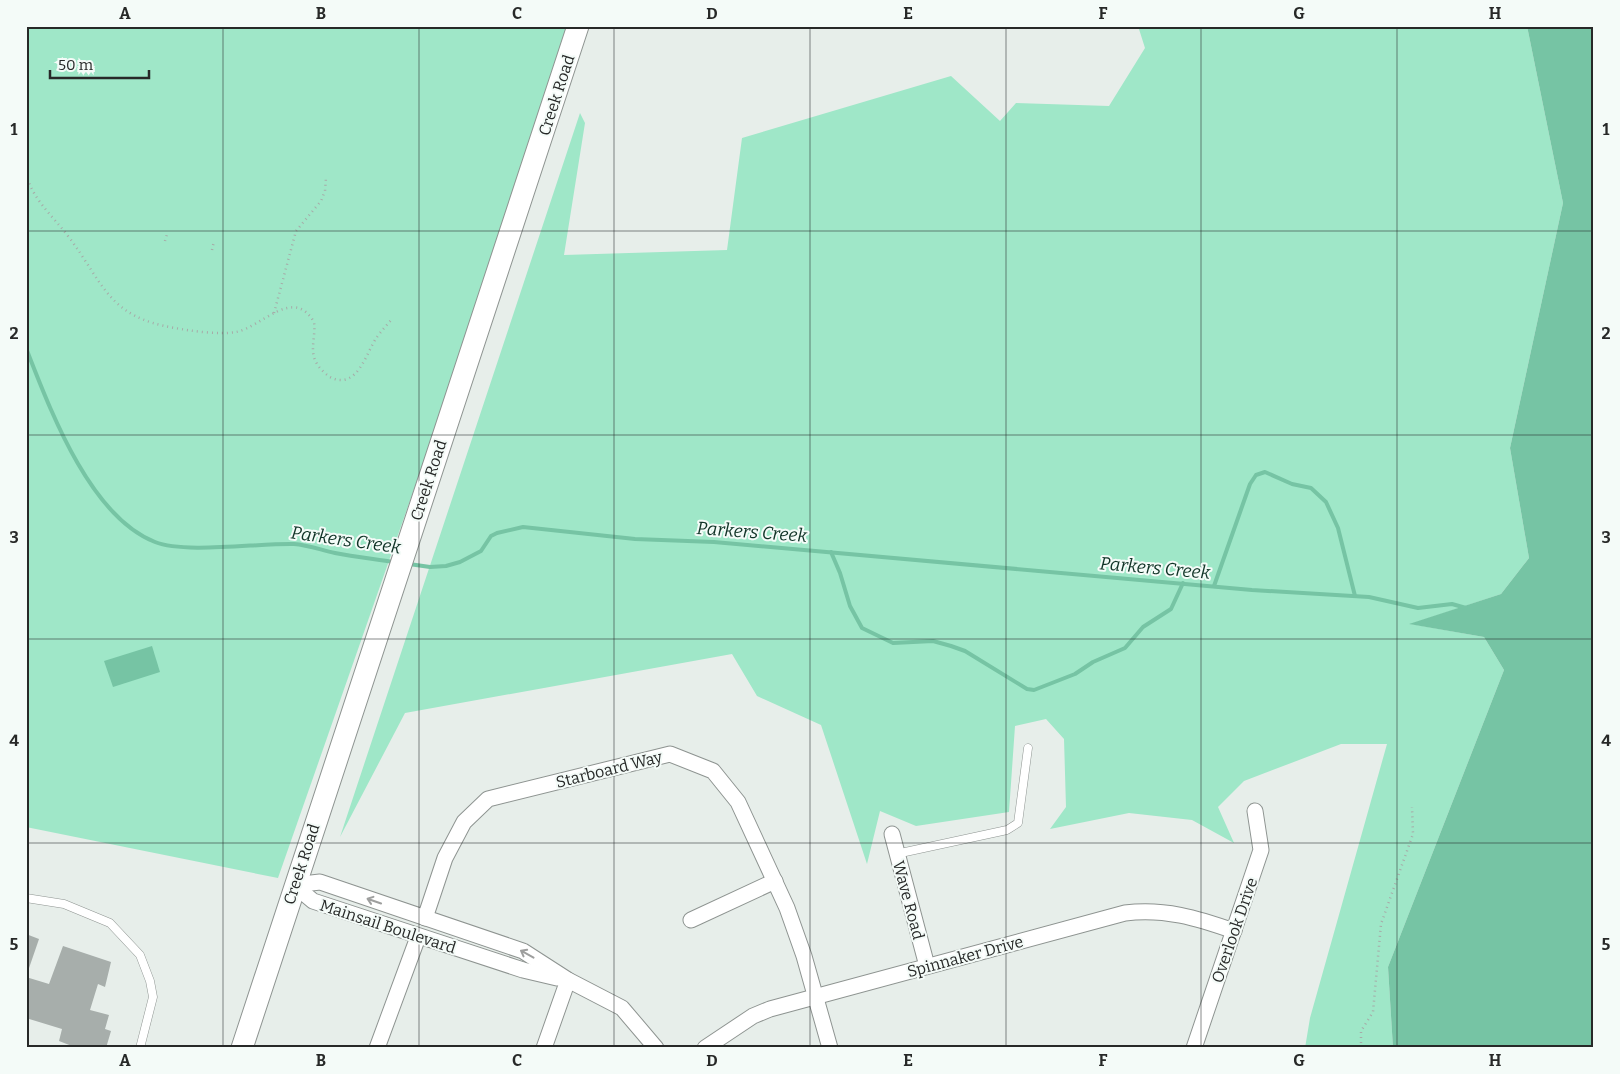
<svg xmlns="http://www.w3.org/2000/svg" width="1620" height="1074" viewBox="0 0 1620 1074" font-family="Bitter,serif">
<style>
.green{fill:#9fe7c8}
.water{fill:#76c4a4}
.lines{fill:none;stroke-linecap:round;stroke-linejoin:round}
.stream{stroke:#76c4a4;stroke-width:4}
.building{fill:#a7aeab}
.lane-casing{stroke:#8e9491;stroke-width:9}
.street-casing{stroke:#8e9491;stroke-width:17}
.secondary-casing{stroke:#8e9491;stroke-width:23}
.path{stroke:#a6aba8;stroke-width:2.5;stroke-dasharray:1 4;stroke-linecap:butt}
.lane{stroke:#fff;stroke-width:8}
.street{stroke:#fff;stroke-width:15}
.secondary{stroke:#fff;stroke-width:21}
.oneway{stroke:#9e9f9e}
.grid{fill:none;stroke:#272928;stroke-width:1;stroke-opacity:0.55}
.labels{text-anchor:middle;stroke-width:4;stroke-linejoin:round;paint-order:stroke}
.street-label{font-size:16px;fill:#272928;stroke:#f4fbf8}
.water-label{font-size:18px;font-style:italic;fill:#103427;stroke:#f4fbf8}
.neatline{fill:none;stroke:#272928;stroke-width:2}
.grid-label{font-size:16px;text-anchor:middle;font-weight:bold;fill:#272928}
</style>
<rect width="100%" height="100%" fill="#e7eeea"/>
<g class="green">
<path d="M26 26H576L278 878 26 827Z"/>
<path d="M1138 26H1527L1563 203 1510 448 1529 558 1501 594 1411 624 1484 637 1504 670 1388 967 1393 1048H1305L1310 1018 1387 744H1341L1244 781 1218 807 1234 843 1192 820 1129 813 1050 829 1066 807 1064 739 1046 719 1015 726 1009 812 916 826 880 811 867 864 821 725 757 696 732 654 405 713 340 837 580 113 585 123 564 255 727 250 742 138 951 76 1000 121 1016 103 1109 106 1145 48Z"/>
</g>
<g class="water">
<path d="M1527 26H1594V1048H1393L1388 967 1504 670 1484 637 1409 624 1501 594 1529 558 1510 448 1563 203Z"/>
<path d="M152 646 160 672 113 687 104 661Z"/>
</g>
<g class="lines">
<g class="stream">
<path d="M26 348C50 409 89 516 155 542 185 554 258 543 294 544 308 545 321 550 335 553 354 557 375 559 394 562"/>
<path d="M831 552 840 573 850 606 862 628 893 643 933 641 951 646 965 651 1027 689 1034 690 1075 674 1093 662 1125 648 1143 627 1171 609 1183 583"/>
<path d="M409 564 430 567 446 566 460 562 481 551 491 536 497 533 523 527 635 539 714 542 1252 590 1369 597 1418 608 1452 604 1466 608"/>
<path d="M1214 586 1250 484 1256 475 1265 472 1292 484 1311 488 1326 502 1338 528 1355 596"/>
</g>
</g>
<g class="building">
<path d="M26 934 39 939 28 971H26Z"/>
<path d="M63 946 111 962 105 987 98 984 90 1010 109 1015 105 1029 111 1031 106 1048H77L59 1041 62 1029 26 1018V977L49 984Z"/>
</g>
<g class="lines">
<g class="lane-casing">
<g id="lane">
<path d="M896 854 1007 830 1018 823 1028 748"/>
<path d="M26 898 64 904 110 923 140 955 150 981 153 997 140 1048"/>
</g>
</g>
<g class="street-casing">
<g id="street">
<path d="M892 834 927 966"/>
<path d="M294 885 320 882 523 951 568 980 622 1008 656 1048"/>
<path d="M294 885 313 901 523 970 557 978"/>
<path d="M425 918 445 858 464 822 488 799 670 754 713 771 738 802 787 908 804 956 830 1048"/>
<path d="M691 920 775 881"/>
<path d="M377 1048 418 937"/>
<path d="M544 1048 568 980"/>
<path d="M705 1048 753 1016 770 1009 1125 913C1164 908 1197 918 1234 931"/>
<path d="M1194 1048 1261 850 1255 811"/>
</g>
</g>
<g class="secondary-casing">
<path id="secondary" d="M242 1048 578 26"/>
</g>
<g class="path">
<path d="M26 174C33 200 52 215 68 236 104 283 107 317 175 328 191 331 220 335 236 332 262 327 293 286 314 322 316 335 310 348 315 360 318 367 324 373 330 377 358 391 366 352 377 337 382 330 387 325 392 319"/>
<path d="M165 241 167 234"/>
<path d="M212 250 214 241"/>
<path d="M274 313 296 231 321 201 325 191 326 178"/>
<path d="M1361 1048V1031L1373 1012 1381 924 1413 834 1412 807"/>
</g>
<use href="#lane" class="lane"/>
<use href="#street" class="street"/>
<use href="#secondary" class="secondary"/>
</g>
<defs><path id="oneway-shaft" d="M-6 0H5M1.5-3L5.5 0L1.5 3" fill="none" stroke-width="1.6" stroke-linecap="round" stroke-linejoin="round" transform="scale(1.25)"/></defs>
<g class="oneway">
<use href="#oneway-shaft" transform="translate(374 901) rotate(-161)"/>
<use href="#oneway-shaft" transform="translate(527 954) rotate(-151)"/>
</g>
<path class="grid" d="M223 26V1048M419 26V1048M614 26V1048M810 26V1048M1006 26V1048M1201 26V1048M1397 26V1048M26 231H1594M26 435H1594M26 639H1594M26 843H1594"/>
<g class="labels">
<g class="street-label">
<text transform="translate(556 95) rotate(-72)" y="6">Creek Road</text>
<text transform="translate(428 480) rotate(-72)" y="6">Creek Road</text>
<text transform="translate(609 769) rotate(-14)" y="6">Starboard Way</text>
<text transform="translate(301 864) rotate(-72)" y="6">Creek Road</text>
<text transform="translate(909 900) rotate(75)" y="6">Wave Road</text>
<text transform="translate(388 926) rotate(18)" y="6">Mainsail Boulevard</text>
<text transform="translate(1234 930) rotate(-71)" y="6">Overlook Drive</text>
<text transform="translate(965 956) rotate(-15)" y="6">Spinnaker Drive</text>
</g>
<g class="water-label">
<text transform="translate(752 532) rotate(4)" y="6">Parkers Creek</text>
<text transform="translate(346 540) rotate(8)" y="6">Parkers Creek</text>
<text transform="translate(1155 568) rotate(5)" y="6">Parkers Creek</text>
</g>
</g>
<rect width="1620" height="1074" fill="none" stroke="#f4fbf8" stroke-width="55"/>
<path d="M50 70v8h99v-8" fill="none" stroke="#272928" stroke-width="2.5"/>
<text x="58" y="70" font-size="15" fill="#272928" stroke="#f4fbf8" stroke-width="4" paint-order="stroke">50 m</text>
<rect x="28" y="28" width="1564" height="1018" class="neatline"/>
<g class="grid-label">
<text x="125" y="19">A</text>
<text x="321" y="19">B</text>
<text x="517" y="19">C</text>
<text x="712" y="19">D</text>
<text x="908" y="19">E</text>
<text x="1103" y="19">F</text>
<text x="1299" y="19">G</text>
<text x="1495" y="19">H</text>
<text x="14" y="135">1</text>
<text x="1606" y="135">1</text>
<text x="14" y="339">2</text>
<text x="1606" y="339">2</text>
<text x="14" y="543">3</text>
<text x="1606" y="543">3</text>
<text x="14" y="746">4</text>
<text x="1606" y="746">4</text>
<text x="14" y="950">5</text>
<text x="1606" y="950">5</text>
<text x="125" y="1066">A</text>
<text x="321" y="1066">B</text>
<text x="517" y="1066">C</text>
<text x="712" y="1066">D</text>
<text x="908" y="1066">E</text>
<text x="1103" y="1066">F</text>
<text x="1299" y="1066">G</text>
<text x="1495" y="1066">H</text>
</g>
</svg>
